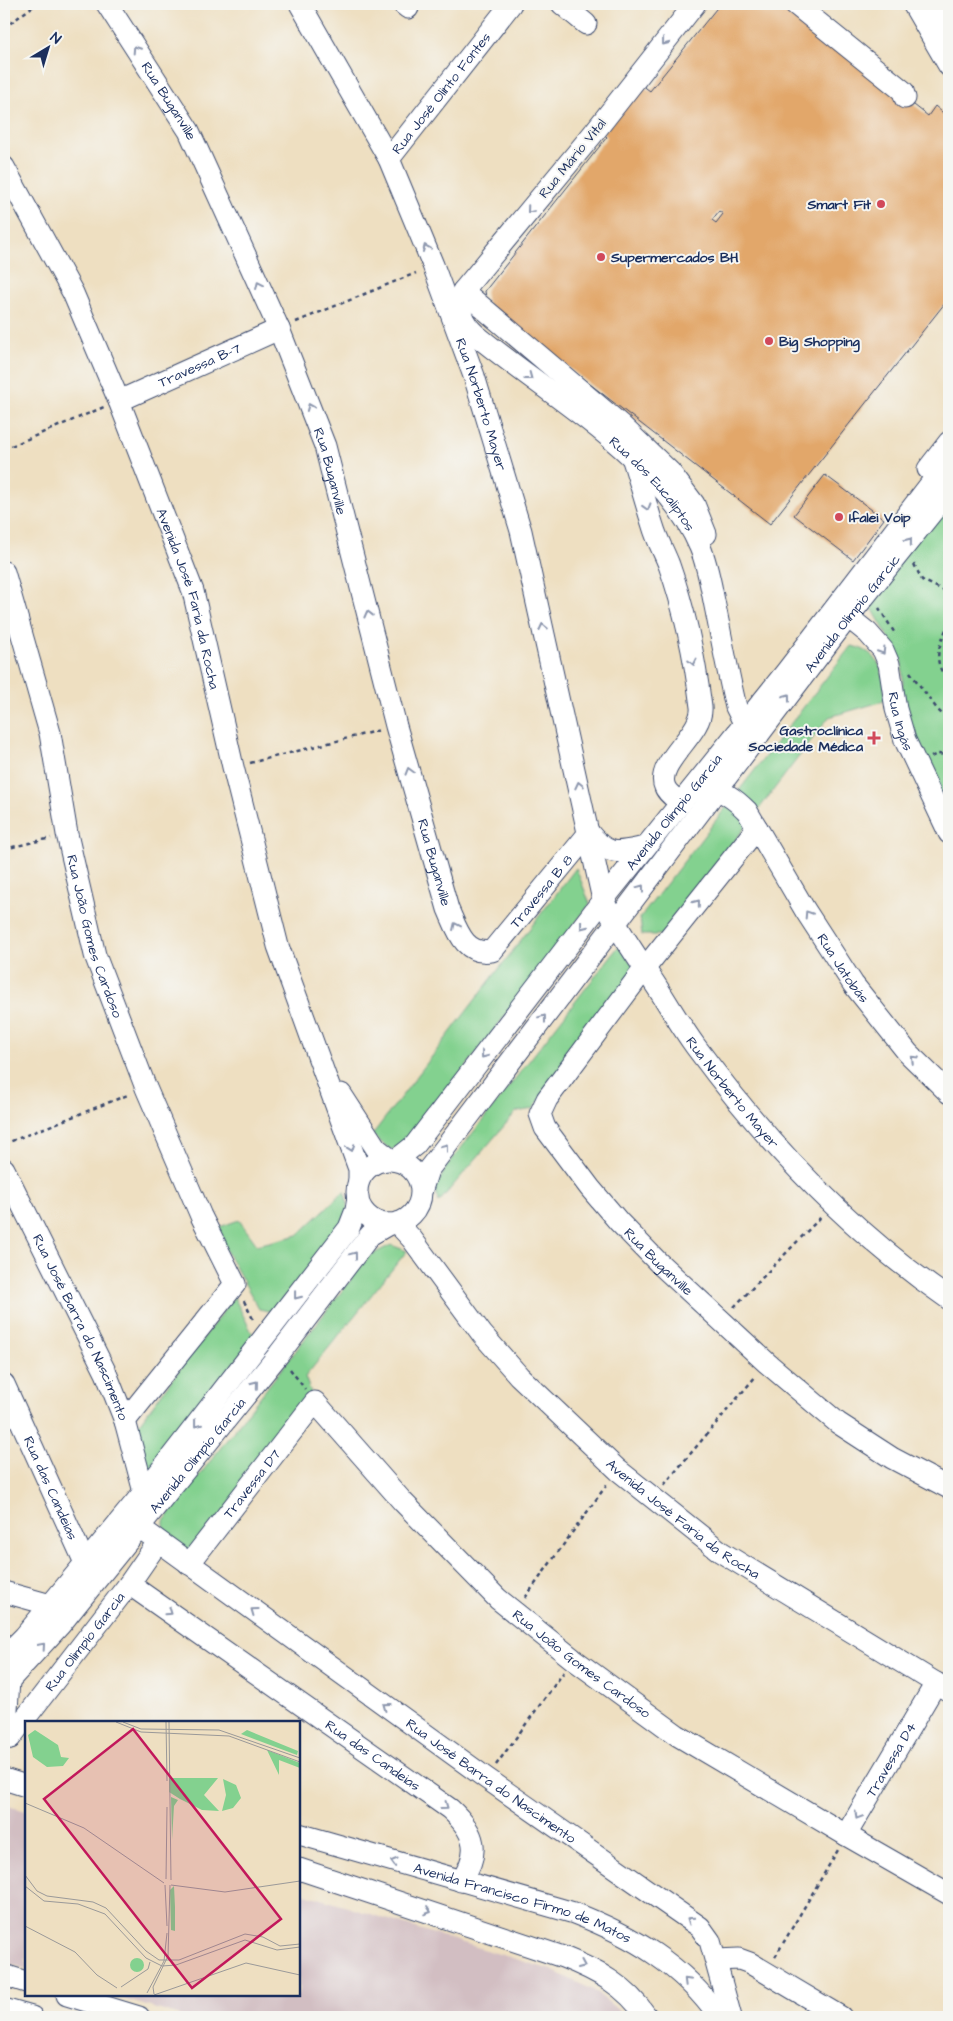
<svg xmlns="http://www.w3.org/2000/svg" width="953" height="2021" viewBox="0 0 953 2021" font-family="'Architects Daughter',sans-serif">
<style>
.industrial{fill:#d2bec2}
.green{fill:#83d18f;stroke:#4f8076}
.building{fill:#e2a76b;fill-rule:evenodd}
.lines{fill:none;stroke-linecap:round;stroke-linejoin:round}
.minor-casing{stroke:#3b496d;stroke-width:23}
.path{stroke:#3b496d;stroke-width:2.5;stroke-dasharray:4 4;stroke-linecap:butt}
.minor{stroke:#fff;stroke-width:21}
.oneway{stroke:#8d97ae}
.poi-dot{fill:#d1495b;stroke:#f6f6f2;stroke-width:2}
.labels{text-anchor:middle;stroke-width:4;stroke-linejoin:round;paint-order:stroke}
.street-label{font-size:14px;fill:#1b2f5e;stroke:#f6f6f2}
.poi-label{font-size:14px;font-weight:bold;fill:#1b2f5e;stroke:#f6f6f2;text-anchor:start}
.inset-road{fill:none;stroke:#9a9999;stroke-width:1}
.view{fill:#c2185b;fill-opacity:0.15;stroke:#c2185b;stroke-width:2.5}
.inset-edge{fill:none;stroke:#1b2f5e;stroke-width:2.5}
</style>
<rect width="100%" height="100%" fill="#f6f6f2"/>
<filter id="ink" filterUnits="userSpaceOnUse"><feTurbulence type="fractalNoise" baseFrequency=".02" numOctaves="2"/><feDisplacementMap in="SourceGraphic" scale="10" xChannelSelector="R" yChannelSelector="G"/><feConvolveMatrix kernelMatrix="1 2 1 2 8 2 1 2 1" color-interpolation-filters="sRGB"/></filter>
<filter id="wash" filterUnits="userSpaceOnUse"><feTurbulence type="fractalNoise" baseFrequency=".0096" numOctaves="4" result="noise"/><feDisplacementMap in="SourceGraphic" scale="20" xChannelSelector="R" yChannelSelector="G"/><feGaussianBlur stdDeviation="1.12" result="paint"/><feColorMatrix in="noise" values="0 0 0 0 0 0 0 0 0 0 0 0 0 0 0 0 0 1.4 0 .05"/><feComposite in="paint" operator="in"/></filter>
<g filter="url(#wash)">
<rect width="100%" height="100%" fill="#eedfc1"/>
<g class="industrial">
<path d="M4 1805 26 1811V1969L4 1962Z"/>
<path d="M299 1892 551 1970 593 1990 627 2017H184L110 1995H299Z"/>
</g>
<g class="green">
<path d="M942 508 949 514V817L899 704 903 683 902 661 868 601Z"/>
<path d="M851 646C881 651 886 675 884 701L829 717 663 935H642L640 918Z"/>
<path d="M576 868 590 904 411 1139 391 1150 372 1135Z"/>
<path d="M618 947 638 970 533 1109 516 1112 439 1202 435 1189 447 1166Z"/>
<path d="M344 1191 348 1204 343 1226 274 1312 259 1309 214 1229 239 1220 257 1245 298 1235Z"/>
<path d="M391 1245 407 1251 305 1377 312 1395 197 1548 183 1552 164 1536V1521L369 1256Z"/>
<path d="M234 1297 254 1337 149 1475 135 1429Z"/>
</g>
<g id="blocks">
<g class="building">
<path d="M720 4H786L928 116 935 106 949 118V298L770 524 487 304 485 291 607 137 603 133 642 85 650 91ZM719 211 723 214 716 223 712 220Z"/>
<path d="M825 475 884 519 853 560 794 515Z"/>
</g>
</g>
</g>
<g filter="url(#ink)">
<use href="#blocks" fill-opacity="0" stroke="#3b496d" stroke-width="1"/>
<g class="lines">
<g class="minor-casing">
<g id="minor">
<path id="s1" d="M107 4 189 131 279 329 325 446 396 726 448 909C457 929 464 956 492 951L589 833"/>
<path id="s2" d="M300 4 389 159 433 265 474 376 521 531 603 900C618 931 638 958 657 987 670 1007 682 1028 696 1047 766 1142 851 1232 949 1299"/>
<path d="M403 4 408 8"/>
<path d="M562 4 586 24"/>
<path id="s3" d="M695 4 592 135 463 291C457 309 461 322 476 335 548 395 663 459 700 547 708 566 711 587 715 606 722 640 728 674 736 707L744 723 758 736"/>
<path d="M795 4 903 91 905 98"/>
<path d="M913 4 949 66"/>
<path d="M934 4 949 29"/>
<path id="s4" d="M389 159 511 4"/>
<path id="s5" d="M4 167 73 293 119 401 193 591 233 767 278 946 355 1158 359 1169V1180"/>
<path d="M463 291 621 425 670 472 694 504 706 534"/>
<path id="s6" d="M119 401 279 329"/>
<path d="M633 460C640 482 646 504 653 526 657 540 664 552 669 565 685 610 695 659 701 707 704 733 654 763 665 787 667 793 676 799 681 803"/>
<path d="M928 469 949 442"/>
<path id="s7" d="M4 572 50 733 67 834 95 955 146 1088 201 1216 235 1284 125 1421"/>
<path id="s8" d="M848 617 868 633 883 650 889 664 896 709 905 740 949 833"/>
<path id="s9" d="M704 785C722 790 734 798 747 811L805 910 853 984 908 1053 949 1093"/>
<path id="s10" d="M757 828 645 968 547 1099 540 1114 545 1128 590 1188 619 1222 659 1263 767 1363 838 1423 892 1458 949 1488"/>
<path d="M589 833C609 857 616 853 645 847"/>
<path d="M341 1094 376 1148 390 1159"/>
<path id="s11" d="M396 1160 415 1145 603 900 786 672 949 460"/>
<circle cx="389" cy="1192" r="32"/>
<path id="s12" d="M4 1169 106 1373 125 1421 144 1492"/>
<path id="s13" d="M422 1189 428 1170 435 1161 848 617 949 491"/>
<path id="s14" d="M397 1223 412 1239 482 1334 519 1376 618 1470 721 1552 949 1691"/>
<path id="s15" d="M4 1384 85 1563"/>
<path id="s16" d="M139 1527 486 1778 700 1927 710 1941 731 2017"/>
<path id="s17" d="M189 1564 315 1402 403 1502 498 1599 573 1659 677 1735 846 1835 949 1894"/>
<path id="s18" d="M129 1584 450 1809C476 1833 481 1852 461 1881"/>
<path d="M4 1592 51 1605"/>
<path d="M4 1657 24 1637 144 1492 349 1228 356 1210 358 1197"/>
<path d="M9 1681 7 1710 10 1738"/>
<path id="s19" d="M4 1686 60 1625 279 1354 361 1247 370 1235 389 1224"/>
<path id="s20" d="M10 1738 129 1584 158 1542"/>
<path d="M4 1779 26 1786"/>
<path id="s21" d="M299 1834 574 1913C631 1935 683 1965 719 2017"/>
<path id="s22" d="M846 1835 936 1683"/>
<path d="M299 1869 563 1957C598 1971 625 1985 647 2017"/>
<path d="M716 1960 739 1959 750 1963 841 2017"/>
<path d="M4 1975 26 1982"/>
<path d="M67 1995 139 2017"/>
<path d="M4 2009 32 2017"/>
</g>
</g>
<g class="path">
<path d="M4 28 36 4"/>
<path d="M296 322 416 273"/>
<path d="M4 449 104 407"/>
<path d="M914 564 922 580 949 593"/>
<path d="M879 608 896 635"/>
<path d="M949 622C940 645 930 661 949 681"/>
<path d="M910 672 937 709 949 721"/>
<path d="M931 757 937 754 949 755"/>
<path d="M250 763 380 730"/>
<path d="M4 849 51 838"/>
<path d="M4 1144 130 1094"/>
<path d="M244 1301 254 1321"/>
<path d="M734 1307 821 1217"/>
<path d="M290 1369 305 1389"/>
<path d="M664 1485 756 1376"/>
<path d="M525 1598 608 1483"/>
<path d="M945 1668 949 1660"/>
<path d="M496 1765 564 1672"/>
<path d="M775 1957 838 1850"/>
</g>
<use href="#minor" class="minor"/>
</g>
<defs><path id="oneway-chevron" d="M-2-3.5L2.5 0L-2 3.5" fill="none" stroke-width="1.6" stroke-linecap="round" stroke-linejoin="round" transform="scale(1.25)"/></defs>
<g class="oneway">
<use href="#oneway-chevron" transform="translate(665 42) rotate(128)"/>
<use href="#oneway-chevron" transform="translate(136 49) rotate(-123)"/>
<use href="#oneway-chevron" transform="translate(530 210) rotate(130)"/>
<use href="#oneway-chevron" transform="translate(426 248) rotate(-113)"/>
<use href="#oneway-chevron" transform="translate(259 285) rotate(-115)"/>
<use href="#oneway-chevron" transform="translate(529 377) rotate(37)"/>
<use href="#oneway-chevron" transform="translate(310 407) rotate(-112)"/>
<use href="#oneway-chevron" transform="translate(647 507) rotate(73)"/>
<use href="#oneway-chevron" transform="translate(909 541) rotate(-51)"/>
<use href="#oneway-chevron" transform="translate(368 614) rotate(-104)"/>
<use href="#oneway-chevron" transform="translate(543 627) rotate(-103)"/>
<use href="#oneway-chevron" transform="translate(882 651) rotate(58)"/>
<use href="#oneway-chevron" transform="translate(693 662) rotate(78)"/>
<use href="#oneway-chevron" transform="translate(787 697) rotate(-53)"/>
<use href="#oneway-chevron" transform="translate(409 771) rotate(-106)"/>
<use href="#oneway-chevron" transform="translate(579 785) rotate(-103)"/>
<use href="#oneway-chevron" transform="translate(641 888) rotate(-53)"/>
<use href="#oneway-chevron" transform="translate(697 903) rotate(-51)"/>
<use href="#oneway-chevron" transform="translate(808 914) rotate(-123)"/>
<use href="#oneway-chevron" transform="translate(456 926) rotate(-115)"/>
<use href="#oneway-chevron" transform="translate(583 926) rotate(128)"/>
<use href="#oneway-chevron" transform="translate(543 1018) rotate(-53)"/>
<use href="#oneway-chevron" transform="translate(484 1055) rotate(128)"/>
<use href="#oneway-chevron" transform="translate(914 1059) rotate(-136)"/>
<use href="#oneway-chevron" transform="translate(445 1147) rotate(-53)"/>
<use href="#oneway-chevron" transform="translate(351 1148) rotate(70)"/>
<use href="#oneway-chevron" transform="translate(354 1255) rotate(-53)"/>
<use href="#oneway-chevron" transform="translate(297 1296) rotate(128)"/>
<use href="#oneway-chevron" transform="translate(255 1384) rotate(-51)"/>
<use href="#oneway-chevron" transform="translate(197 1424) rotate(128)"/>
<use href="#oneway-chevron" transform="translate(254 1611) rotate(-144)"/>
<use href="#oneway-chevron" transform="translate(169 1612) rotate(35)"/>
<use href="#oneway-chevron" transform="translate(42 1646) rotate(-49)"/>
<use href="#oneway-chevron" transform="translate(386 1706) rotate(-144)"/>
<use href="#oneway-chevron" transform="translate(445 1806) rotate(36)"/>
<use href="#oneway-chevron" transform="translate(858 1816) rotate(121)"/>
<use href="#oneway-chevron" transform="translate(394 1862) rotate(-164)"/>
<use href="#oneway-chevron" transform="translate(428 1911) rotate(19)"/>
<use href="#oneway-chevron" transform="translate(690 1920) rotate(-145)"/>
<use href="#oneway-chevron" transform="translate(582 1965) rotate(24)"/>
<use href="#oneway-chevron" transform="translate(687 1981) rotate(-135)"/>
</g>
</g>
<g class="poi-dot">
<circle cx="881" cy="204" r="5"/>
<circle cx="601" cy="257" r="5"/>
<circle cx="769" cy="341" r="5"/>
<circle cx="839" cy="517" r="5"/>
<path d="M871.5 730.5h5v5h5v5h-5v5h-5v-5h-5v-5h5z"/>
</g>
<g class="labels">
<g class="street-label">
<text dy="5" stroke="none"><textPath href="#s4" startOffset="84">Rua José Olinto Fontes</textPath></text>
<text dy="5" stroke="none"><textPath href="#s1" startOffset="115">Rua Buganville</textPath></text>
<text transform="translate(572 158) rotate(-51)" y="5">Rua Mário Vital</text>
<text dy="5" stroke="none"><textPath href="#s6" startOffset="88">Travessa B-7</textPath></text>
<text dy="5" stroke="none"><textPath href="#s2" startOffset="441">Rua Norberto Mayer</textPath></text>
<text dy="5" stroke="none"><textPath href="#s1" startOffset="520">Rua Buganville</textPath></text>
<text dy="5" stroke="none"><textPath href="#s3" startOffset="650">Rua dos Eucaliptos</textPath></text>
<text dy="5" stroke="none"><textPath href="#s5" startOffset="471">Avenida José Faria da Rocha</textPath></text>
<text dy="5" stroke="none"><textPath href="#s13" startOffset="720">Avenida Olímpio Garcic</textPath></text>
<text dy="5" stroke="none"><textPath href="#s8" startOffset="122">Rua Ingás</textPath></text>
<text dy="5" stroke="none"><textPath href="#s11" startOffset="446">Avenida Olímpio Garcia</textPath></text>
<text dy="5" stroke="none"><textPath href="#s1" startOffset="925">Rua Buganville</textPath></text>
<text dy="5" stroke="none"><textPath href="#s1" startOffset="1118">Travessa B 8</textPath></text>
<text dy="5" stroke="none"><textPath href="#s7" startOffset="376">Rua João Gomes Cardoso</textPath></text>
<text dy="5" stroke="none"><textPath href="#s9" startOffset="235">Rua Jatobás</textPath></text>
<text dy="5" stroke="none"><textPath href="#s2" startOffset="1184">Rua Norberto Mayer</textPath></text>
<text dy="5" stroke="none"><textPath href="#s10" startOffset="550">Rua Buganville</textPath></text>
<text dy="5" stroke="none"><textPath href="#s12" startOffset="176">Rua José Barra do Nascimento</textPath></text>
<text dy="5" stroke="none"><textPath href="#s19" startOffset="301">Avenida Olímpio Garcia</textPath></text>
<text dy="5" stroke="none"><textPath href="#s17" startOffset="102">Travessa D7</textPath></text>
<text dy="5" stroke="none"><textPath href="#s15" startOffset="114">Rua das Candeias</textPath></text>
<text dy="5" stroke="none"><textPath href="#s14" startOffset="414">Avenida José Faria da Rocha</textPath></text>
<text dy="5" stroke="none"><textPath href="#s20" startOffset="122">Rua Olimpio Garcia</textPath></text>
<text dy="5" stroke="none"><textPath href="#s17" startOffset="580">Rua João Gomes Cardoso</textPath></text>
<text dy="5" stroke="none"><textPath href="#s18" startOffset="298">Rua das Candeias</textPath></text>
<text dy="5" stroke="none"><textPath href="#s22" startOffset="88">Travessa D4</textPath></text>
<text dy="5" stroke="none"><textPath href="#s16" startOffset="434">Rua José Barra do Nascimento</textPath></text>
<text dy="5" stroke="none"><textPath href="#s21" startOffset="234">Avenida Francisco Firmo de Matos</textPath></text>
</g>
<g class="poi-label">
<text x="871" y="209" text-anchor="end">Smart Fit</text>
<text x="611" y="262">Supermercados BH</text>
<text x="779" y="346">Big Shopping</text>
<text x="849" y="522">Ifalei Voip</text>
<text x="863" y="735" text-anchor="end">Gastroclínica<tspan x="863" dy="16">Sociedade Médica</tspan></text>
</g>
</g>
<g transform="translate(25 1721)">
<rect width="275" height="275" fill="#eedfc1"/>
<path d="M10 9 33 24 36 36 44 37 38 45 22 46 8 36 3 14ZM222 9 273 30 272 34 216 13ZM242 29 275 42V47L254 39V54ZM144 57H193L179 74 194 90 177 89 155 78 144 71ZM198 58 211 64 216 77 208 87 197 90 201 74ZM146 76 153 79 149 85 147 119ZM149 165 150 186V210L146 209 145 169ZM105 244a7 7 0 1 1 14 0a7 7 0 1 1-14 0Z" fill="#83d18f"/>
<path class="inset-road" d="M91 1 116 11 204 15 275 41M98 1 116 8 194 9 275 37M141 1 142 60M144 1 146 159M0 82 59 107 139 162M0 154 12 170 22 175 68 181 81 187 121 230 134 239H154L220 213 238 216 255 225 275 223M141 158 142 86M140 164 142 205M146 164 200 171 275 160M0 165 19 180 53 183 80 193 121 237 137 245 151 244 220 219 252 229 275 226M0 205 50 231 72 254 92 267M96 266 123 248 125 241M122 272 139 240 142 212M129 273 128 266 143 235 145 164M129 274 221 242 275 254"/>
<path class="view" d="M108 8 256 198 167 267 19 78Z"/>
<rect width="275" height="275" class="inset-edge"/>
</g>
<rect width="953" height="2021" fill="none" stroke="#f6f6f2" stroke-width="20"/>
<g transform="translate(48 48) rotate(38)" stroke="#f6f6f2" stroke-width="4" paint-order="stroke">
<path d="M0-4L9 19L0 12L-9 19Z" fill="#1b2f5e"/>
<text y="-8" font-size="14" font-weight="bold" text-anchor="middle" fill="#1b2f5e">N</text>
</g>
</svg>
